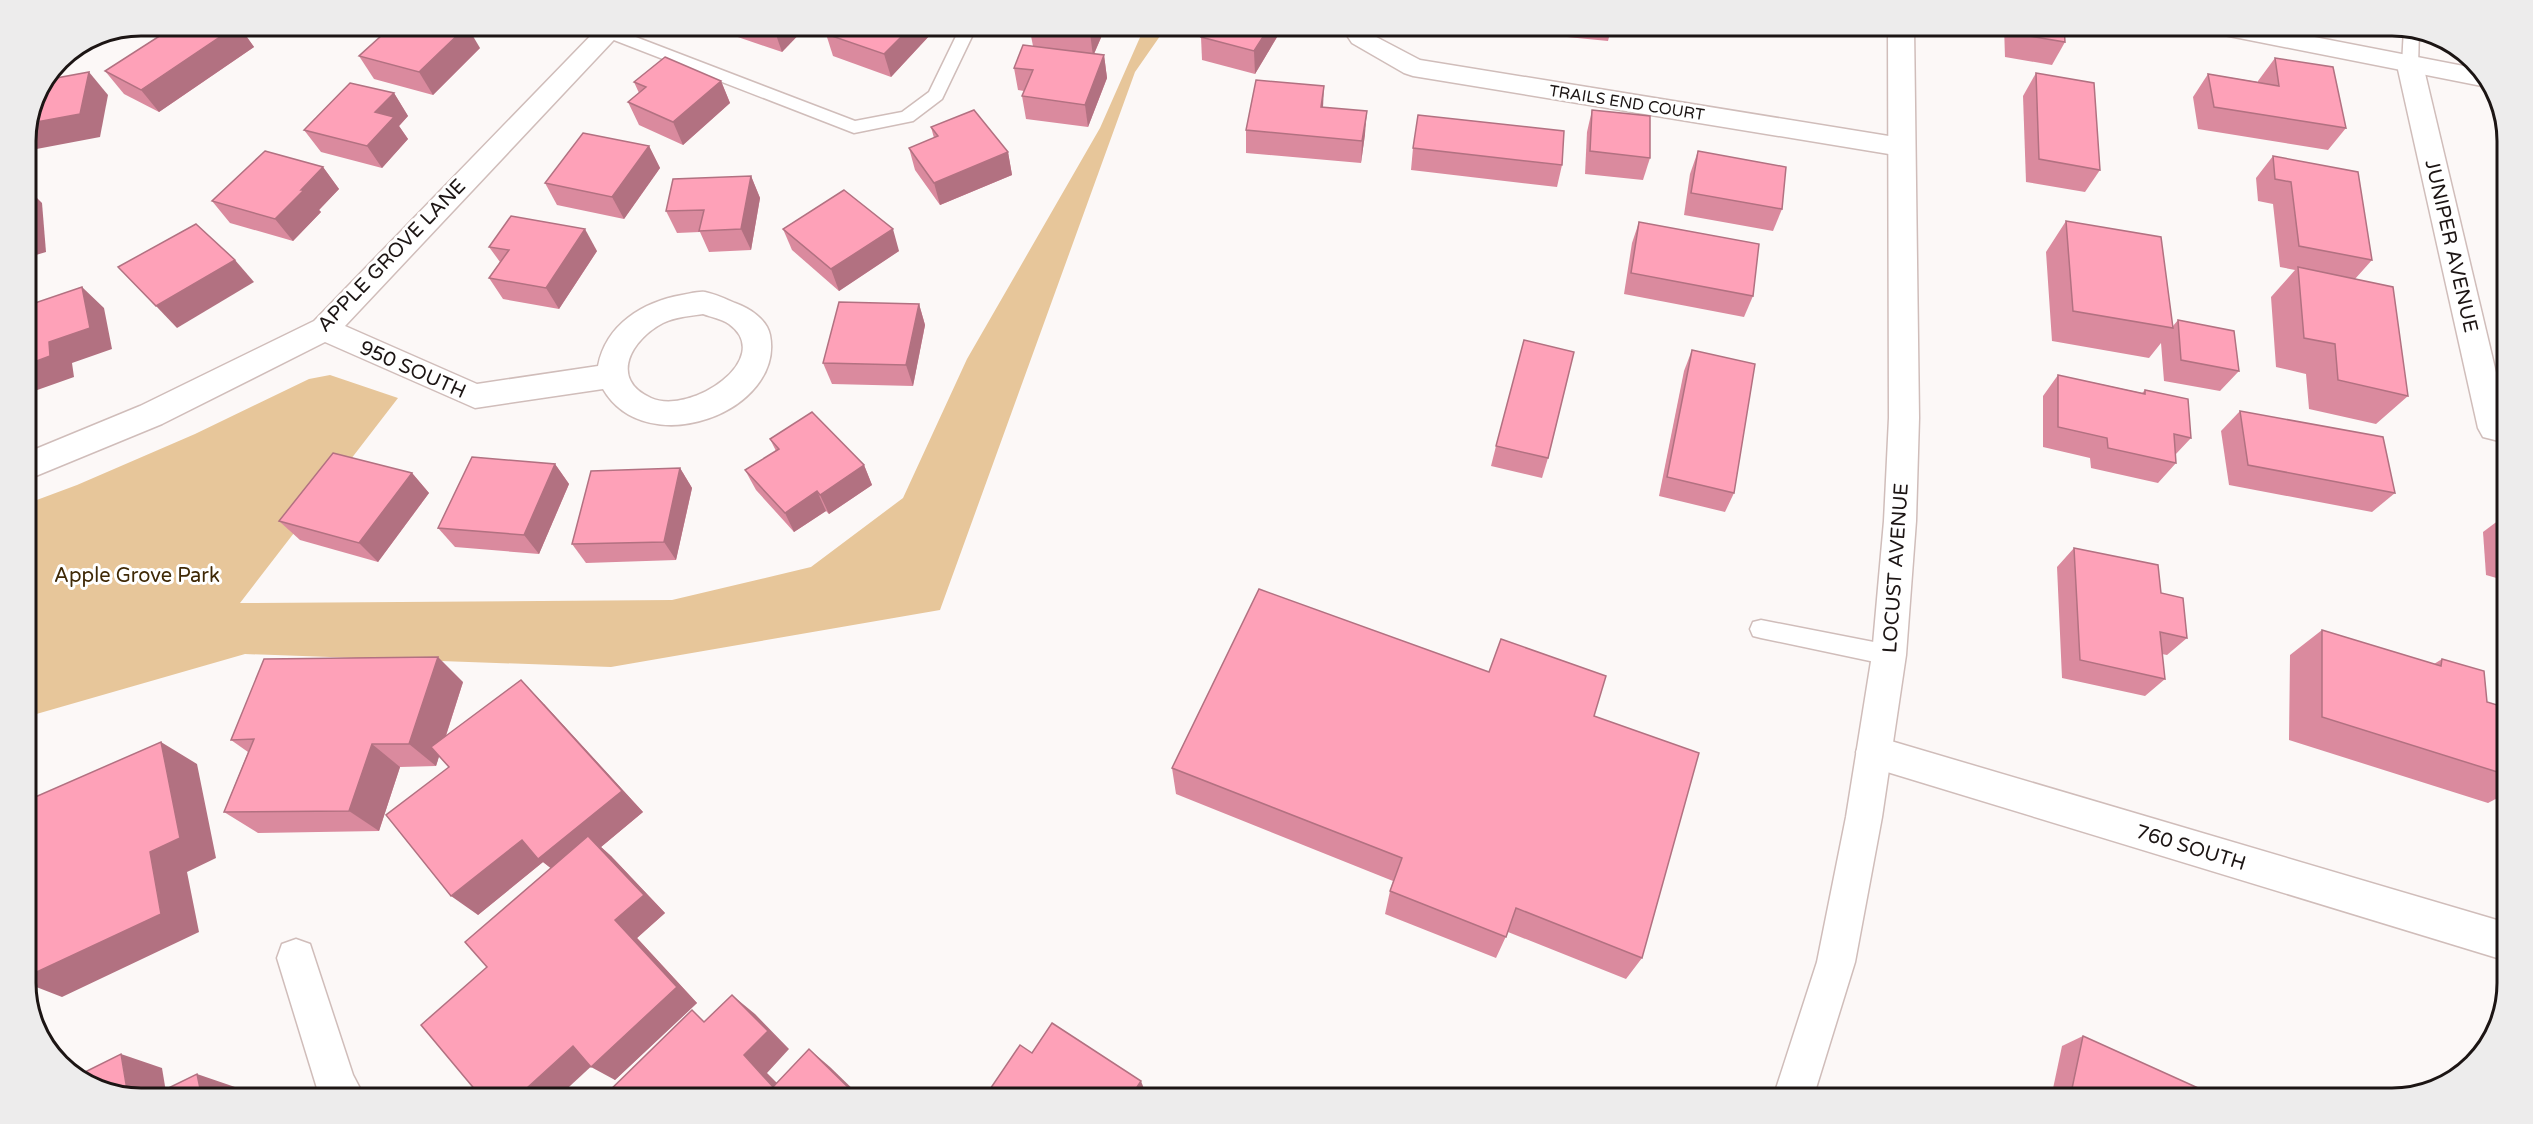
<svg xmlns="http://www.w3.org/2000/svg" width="2533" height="1124" viewBox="0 0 2533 1124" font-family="'Varela Round',sans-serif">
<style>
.green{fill:#e7c69a}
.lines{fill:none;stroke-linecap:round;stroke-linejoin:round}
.service-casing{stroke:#d0bdba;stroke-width:3}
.minor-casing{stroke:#d0bdba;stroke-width:3}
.tertiary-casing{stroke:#d0bdba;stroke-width:3}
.service{fill:#fff;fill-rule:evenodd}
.minor{fill:#fff;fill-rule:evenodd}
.tertiary{fill:#fff;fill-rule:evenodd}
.wall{fill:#da8a9e}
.shaded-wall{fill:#b27181}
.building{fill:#fea1b8;stroke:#b27181;stroke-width:1.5}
.labels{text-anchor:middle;stroke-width:6;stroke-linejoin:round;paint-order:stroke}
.far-street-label{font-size:16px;fill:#1c1514;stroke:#fff}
.street-label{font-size:20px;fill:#1c1514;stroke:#fff}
.park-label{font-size:20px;fill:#3f2906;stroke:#fff}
.rim{fill:none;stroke:#1c1514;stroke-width:3}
</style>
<rect width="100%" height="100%" fill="#fcf8f7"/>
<path class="green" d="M1145 26H1167L1135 72 940 610 611 667 245 654 26 717V504L77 485 195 434 309 379 330 375 398 398 240 603 672 600 811 567 903 498 967 359 1100 128Z"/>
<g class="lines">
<g class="service-casing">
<g id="service">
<path d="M607 26 855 121 902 112 929 92 961 26H977L942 99 913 121 854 133 601 35 599 31 601 27Z"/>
<path d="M2404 28 2419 31 2418 65 2410 70 2402 65Z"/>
<path d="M1761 620 1889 645 1897 648 1900 655 1897 662 1889 665 1761 638 1753 636 1750 629 1753 622Z"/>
</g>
</g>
<g class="minor-casing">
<g id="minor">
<path d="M600 26H627L345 326 477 384 598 366C606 324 643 302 682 295 689 294 698 291 705 292 715 294 726 299 735 303 749 308 767 319 770 335 785 412 646 463 603 389L475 408 325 342 162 424 26 480V453L140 406 314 321ZM703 314C711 317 722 319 729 324 776 358 691 416 651 398 608 379 632 339 663 323 675 317 690 316 703 314Z"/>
<path d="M1361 29 1420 60 1901 138 1911 140 1914 147 1911 154 1901 156 1413 76 1404 73 1352 43 1348 37 1352 31Z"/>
<path d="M2410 56 2419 59 2423 65 2507 419V443L2483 437 2478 428 2397 65 2401 59Z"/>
<path d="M1874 736 2507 923V961L1874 768 1861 764 1856 752 1861 740Z"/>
<path d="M296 939 310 944 353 1075 365 1098H320L277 958 282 944Z"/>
</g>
</g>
<g class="tertiary-casing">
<g id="tertiary">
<path d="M1888 26H1914L1919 418 1916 521 1906 655 1882 817 1855 962 1813 1098H1773L1817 962 1846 817 1872 655 1884 521 1889 418Z"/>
<path d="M2206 26H2258L2479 69 2488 77 2492 88 2219 34 2210 32Z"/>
</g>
</g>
<use href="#service" class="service"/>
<use href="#minor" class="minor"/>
<use href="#tertiary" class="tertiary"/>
</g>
<g class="wall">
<path d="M175 26H239L254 47 159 112 124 94 105 71Z"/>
<path d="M483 26H525L512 36Z"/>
<path d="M726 26H807L782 52 729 34Z"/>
<path d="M835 26H927L930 35 891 77 833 56 826 34Z"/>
<path d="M1029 26H1106L1094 54 1104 55 1107 78 1088 127 1026 119 1022 96 1024 91 1018 90 1014 68 1033 46Z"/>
<path d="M1567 26H1650L1648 33 1611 29 1608 41 1567 37Z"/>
<path d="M1744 26H1803L1800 33Z"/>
<path d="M2004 26H2064L2065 42 2052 65 2005 57Z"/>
<path d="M1283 27 1255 74 1202 60 1201 37Z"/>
<path d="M480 48 433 95 374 79 359 56Z"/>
<path d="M2275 58 2346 128 2328 150 2198 129 2193 97 2208 74 2258 82V81Z"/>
<path d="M2036 73 2100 170 2085 192 2026 182 2023 96Z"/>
<path d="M721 81 730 103 683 145 639 125 628 102 639 93 634 82Z"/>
<path d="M394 93 408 116 399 126 408 139 382 168 321 152 304 130Z"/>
<path d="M1324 108 1365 134 1361 163 1246 153V130Z"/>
<path d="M1592 110 1650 158 1643 180 1585 174 1587 132Z"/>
<path d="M931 127 1008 152 1012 175 940 205 915 170 909 148 934 138Z"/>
<path d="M649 146 660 168 624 219 557 205 545 183Z"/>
<path d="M1413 148 1562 165 1557 187 1411 170Z"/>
<path d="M1698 151 1782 209 1773 231 1684 215 1690 174Z"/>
<path d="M2273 156 2372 260 2355 279 2408 396 2376 424 2309 409 2306 374 2276 367 2271 297 2295 270 2280 267 2273 204 2258 201 2256 178Z"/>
<path d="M323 167 339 189 319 210 321 212 293 241 230 223 212 201Z"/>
<path d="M751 176 760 198 751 250 709 252 700 232 677 233 666 211Z"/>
<path d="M2066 221 2173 326 2178 320 2239 371 2220 391 2164 381 2161 343 2149 358 2052 341 2046 252Z"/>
<path d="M1639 222 1753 296 1744 317 1624 294 1632 243Z"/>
<path d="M783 229 899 251 839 291 792 250Z"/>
<path d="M489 247 597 251 559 309 503 299 489 278 500 262Z"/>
<path d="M919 304 925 325 913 386 832 384 823 363Z"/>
<path d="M1692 350 1734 493 1725 512 1659 496 1684 371Z"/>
<path d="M2058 375 2142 393 2145 390 2191 438 2175 455 2176 463 2158 483 2091 468 2090 458 2043 447V396Z"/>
<path d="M2240 411 2395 493 2372 512 2229 485 2221 431Z"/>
<path d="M770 439 864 465 872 485 829 514 826 511 794 532 756 490 745 470 776 451Z"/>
<path d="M1496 446 1548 458 1542 478 1491 466Z"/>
<path d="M555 464 569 484 539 554 455 547 438 528Z"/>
<path d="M680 468 692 488 676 560 586 563 572 544Z"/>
<path d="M412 473 429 493 378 562 300 540 279 521Z"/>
<path d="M2507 514V581L2486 575 2483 532Z"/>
<path d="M2074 548 2161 593 2187 638 2167 655 2162 654 2165 679 2145 696 2062 678 2057 567Z"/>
<path d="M2322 630 2434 664 2442 659 2487 702 2507 708V793L2488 803 2289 740 2290 655Z"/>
<path d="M463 682 446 736 544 704 643 812 601 847 611 856 665 913 637 938 697 1003 615 1080 487 967 551 868 543 862 478 915 449 767 439 756 436 766 400 767 379 831 258 833 224 812 248 752 231 740Z"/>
<path d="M1594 716 1642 958 1626 979 1508 932 1496 958 1385 914 1390 891 1393 881 1176 794 1172 768Z"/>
<path d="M2083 1036 2206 1098H2051L2062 1046Z"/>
</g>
<g class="shaded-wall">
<path d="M236 26H239L254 47 159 112 141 90Z"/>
<path d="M467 26 480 48 433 95 419 72Z"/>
<path d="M506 26H525L512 36Z"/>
<path d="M777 26H807L782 52 774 29Z"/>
<path d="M912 26H927L930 35 891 77 884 54Z"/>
<path d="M1093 26H1106L1093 56 1090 33Z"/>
<path d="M1270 26H1283V27L1255 74 1254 51Z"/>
<path d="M1104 55 1107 78 1088 127 1085 105Z"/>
<path d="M89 72 108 95 100 137 26 151V134L31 123Z"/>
<path d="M721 81 730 103 683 145 673 122Z"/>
<path d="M1324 86 1323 108 1321 107Z"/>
<path d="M394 93 408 116 399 126 408 139 382 168 367 146 375 112Z"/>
<path d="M1367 111 1365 134 1361 163 1362 141Z"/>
<path d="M649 146 660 168 624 219 612 197Z"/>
<path d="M1008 152 1012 175 940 205 934 183Z"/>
<path d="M323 167 339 189 319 210 321 212 293 241 275 219 301 190Z"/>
<path d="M751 176 760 198 751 250 741 229Z"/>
<path d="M26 187 42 203 46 252 26 258Z"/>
<path d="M585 229 597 251 559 309 546 288Z"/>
<path d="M893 229 899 251 839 291 831 269Z"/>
<path d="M235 260 254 282 177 328 156 306Z"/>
<path d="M82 287 104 308 112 349 72 363 74 377 26 394V365L49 342Z"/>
<path d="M919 304 925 325 913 386 906 365Z"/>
<path d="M555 464 569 484 539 554 524 535Z"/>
<path d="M864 465 872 485 829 514 820 495Z"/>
<path d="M680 468 692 488 676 560 664 542Z"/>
<path d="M412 473 429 493 378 562 359 543Z"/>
<path d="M817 491 826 511 794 532 785 513Z"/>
<path d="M438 657 463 682 436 766 409 744Z"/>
<path d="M521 680 544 704 643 812 601 847 611 856 665 913 637 938 697 1003 615 1080 591 1067 563 878 543 862 478 915 451 896 522 840Z"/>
<path d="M161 742 197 764 216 858 187 872 199 932 62 997 26 983V977L150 852Z"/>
<path d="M372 744 400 767 379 831 349 811Z"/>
<path d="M732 995 755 1014 789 1049 767 1073 792 1098 773 1087 744 1055Z"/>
<path d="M573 1046 597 1061 557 1098H516Z"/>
<path d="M809 1049 830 1067 862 1098H859Z"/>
<path d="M121 1054 162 1068 167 1098H141L128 1096Z"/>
<path d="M197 1074 235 1087 238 1098H202Z"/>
<path d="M1141 1081 1146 1094 1143 1098H1130Z"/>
</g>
<g class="building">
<path d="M175 26H236L141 90 105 71Z"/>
<path d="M392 26H467L419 72 359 56Z"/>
<path d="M764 26H777L774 29Z"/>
<path d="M835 26H912L884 54 826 34Z"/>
<path d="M1035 26H1093L1090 33Z"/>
<path d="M1209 26H1270L1254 51 1201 37Z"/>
<path d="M2016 26H2064L2065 42 2017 34Z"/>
<path d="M1023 45 1104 55 1085 105 1022 96 1033 70 1014 68Z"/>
<path d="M665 57 721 81 673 122 628 102 646 87 634 82Z"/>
<path d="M2275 58 2333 67 2346 128 2214 107 2208 74 2279 86Z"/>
<path d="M89 72 80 114 31 123 51 79Z"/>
<path d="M2036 73 2094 83 2100 170 2039 159Z"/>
<path d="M1256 80 1324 86 1321 107 1367 111 1362 141 1246 130Z"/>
<path d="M350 83 394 93 375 112 394 117 367 146 304 130Z"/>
<path d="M974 110 1008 152 934 183 909 148 938 136 931 127Z"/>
<path d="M1592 110 1650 116V158L1590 151Z"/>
<path d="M1418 115 1564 131 1562 165 1413 148Z"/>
<path d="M583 133 649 146 612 197 545 183Z"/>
<path d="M265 151 323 167 301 190H304L275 219 212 201Z"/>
<path d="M1698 151 1786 167 1782 209 1691 193Z"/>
<path d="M2273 156 2358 172 2372 260 2299 246 2291 182 2275 179Z"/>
<path d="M751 176 741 229 699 231 704 210 666 211 673 179Z"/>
<path d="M844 190 893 229 831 269 783 229Z"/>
<path d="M511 216 585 229 546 288 489 278 509 250 489 247Z"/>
<path d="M2066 221 2161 237 2173 328 2073 311Z"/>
<path d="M1639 222 1759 244 1753 296 1631 273Z"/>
<path d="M196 224 235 260 156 306 118 267Z"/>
<path d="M2298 267 2393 287 2408 396 2338 380 2335 344 2304 338Z"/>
<path d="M82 287 90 328 49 342 50 356 26 365V306Z"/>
<path d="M839 302 919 304 906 365 823 363Z"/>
<path d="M2178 320 2234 331 2239 371 2181 360Z"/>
<path d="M1524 340 1574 352 1548 458 1496 446Z"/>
<path d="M1692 350 1755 364 1734 493 1667 477Z"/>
<path d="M2058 375 2145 394V390L2188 399 2191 438 2174 434 2176 463 2108 448 2107 438 2058 427Z"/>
<path d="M2240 411 2383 437 2395 493 2248 465Z"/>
<path d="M812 412 864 465 820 495 817 491 785 513 745 470 779 449 770 439Z"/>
<path d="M333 453 412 473 359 543 279 521Z"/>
<path d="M472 457 555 464 524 535 438 528Z"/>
<path d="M680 468 664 542 572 544 591 471Z"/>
<path d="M2074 548 2158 565 2161 593 2183 598 2187 638 2160 632 2165 679 2080 660Z"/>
<path d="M1259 589 1489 672 1501 639 1606 676 1594 716 1699 753 1642 958 1516 908 1506 937 1390 891 1402 858 1172 768Z"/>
<path d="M2322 630 2441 666 2442 659 2484 671 2487 702 2507 708V775L2322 717Z"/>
<path d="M438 657 409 744H372L349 811 224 812 254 739 231 740 264 659Z"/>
<path d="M521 680 622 791 538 859 522 840 451 896 386 815 449 767 431 747Z"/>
<path d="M161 742 180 838 150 852 161 914 26 977V801Z"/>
<path d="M588 836 644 895 615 920 677 987 591 1067 573 1046 516 1098H482L421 1025 487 967 465 942Z"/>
<path d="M732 995 768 1031 744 1055 773 1087 809 1049 859 1098H602L692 1010 704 1022Z"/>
<path d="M1052 1023 1141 1081 1130 1098H984L1020 1045 1032 1053Z"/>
<path d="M2083 1036 2207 1092 2206 1098H2070Z"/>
<path d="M121 1054 128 1096 97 1090 79 1075Z"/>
<path d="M197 1074 202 1098H148Z"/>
</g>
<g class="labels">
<g class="far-street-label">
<text transform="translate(1627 102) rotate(9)" y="6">TRAILS END COURT</text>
</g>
<g class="street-label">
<text transform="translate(2452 246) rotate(77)" y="7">JUNIPER AVENUE</text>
<text transform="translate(391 255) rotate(-46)" y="7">APPLE GROVE LANE</text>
<text transform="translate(413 369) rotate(24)" y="7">950 SOUTH</text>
<text transform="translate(1895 568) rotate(-86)" y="7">LOCUST AVENUE</text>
<text transform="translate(2191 847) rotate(17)" y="7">760 SOUTH</text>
</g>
<g class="park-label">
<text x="137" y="582">Apple Grove Park</text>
</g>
</g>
<path d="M0 0H2533V1124H0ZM141 36H2392A105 105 0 0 1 2497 141V983A105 105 0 0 1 2392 1088H141A105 105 0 0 1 36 983V141A105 105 0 0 1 141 36Z" fill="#edecec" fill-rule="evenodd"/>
<path class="rim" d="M141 36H2392A105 105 0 0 1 2497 141V983A105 105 0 0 1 2392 1088H141A105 105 0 0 1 36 983V141A105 105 0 0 1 141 36Z"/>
</svg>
